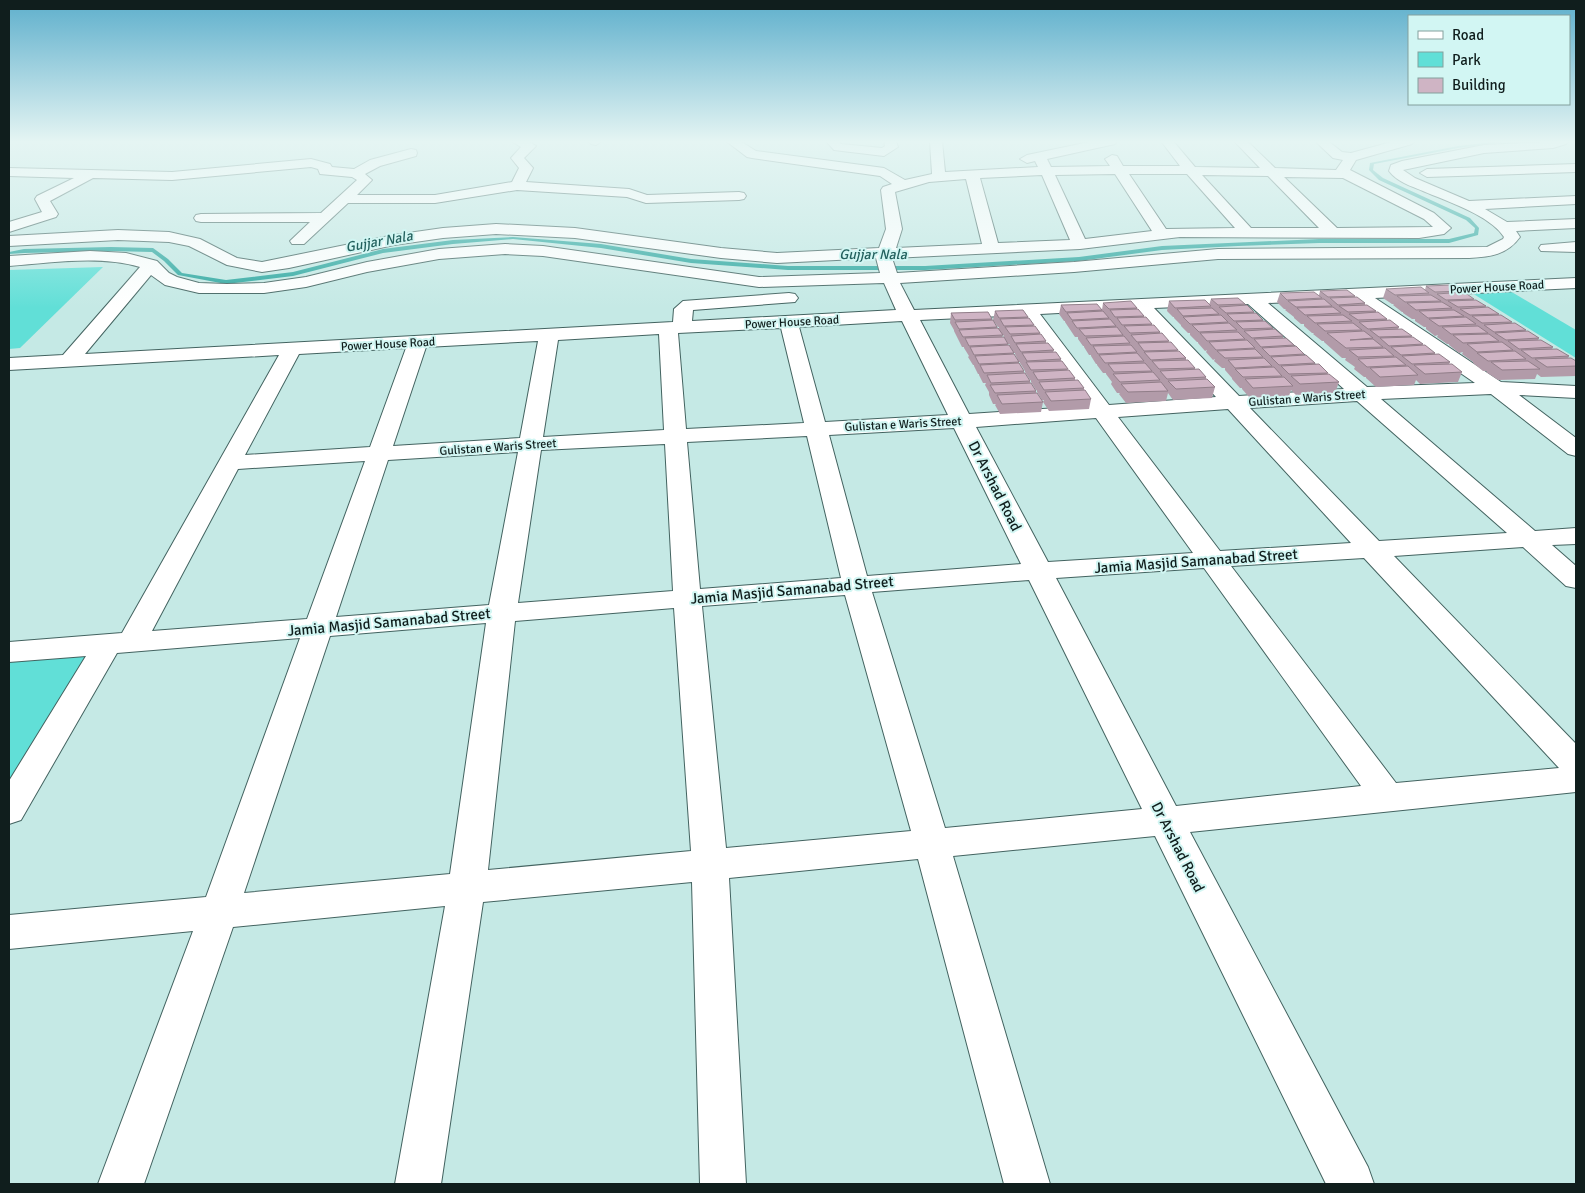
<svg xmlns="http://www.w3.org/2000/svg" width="1585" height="1193" viewBox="0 0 1585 1193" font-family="Signika,sans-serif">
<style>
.green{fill:#61dfd7}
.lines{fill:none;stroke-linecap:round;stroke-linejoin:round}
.stream{fill:#30a8a1;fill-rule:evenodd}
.minor-casing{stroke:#436360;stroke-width:2}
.minor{fill:#fff;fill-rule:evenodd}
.wall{fill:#b29ba9}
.building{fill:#cfb4c4;stroke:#917e89}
.labels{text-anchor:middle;stroke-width:4;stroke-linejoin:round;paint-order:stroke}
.far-street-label{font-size:12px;fill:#101e1d;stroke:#d2f6f3}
.far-water-label{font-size:14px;font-style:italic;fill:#23615e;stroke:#d2f6f3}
.street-label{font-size:15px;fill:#101e1d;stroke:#d2f6f3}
</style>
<rect width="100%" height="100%" fill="#c5e9e5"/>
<g class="green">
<path d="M103 267 20 348 9 349V270Z"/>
<path d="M1510 291 1576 330V358L1472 293Z"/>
<path d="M96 650 9 785V657Z"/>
</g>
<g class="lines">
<path class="stream" d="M1502 141H1512L1458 148 1374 164 1373 170 1383 178 1470 218 1479 228 1478 235 1449 243H1319L1238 246 1162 250 1079 261 925 270H788L691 263 601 248 513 239 453 244 383 253 293 276 226 284 178 275 164 261 152 252 111 251 24 253 9 254V252L24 249 111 247 153 248 168 259 182 273 226 280 293 272 383 249 453 240 513 237 601 244 691 259 788 266H925L1079 257 1162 246 1319 239H1449L1474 233 1475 228 1466 220 1379 180 1369 170 1370 163 1458 146Z"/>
<g class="minor-casing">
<g id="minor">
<path d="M511 141H528L536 146 524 158 533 168 526 182 629 189 647 195 739 192 744 193 746 196 744 199 739 200 646 203 627 197 517 190 435 203H348L304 244H292L290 241 310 222H201L196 221 194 218 196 215 201 214 321 213 357 180 352 177 320 174 318 169 311 167 172 180 93 178 50 201 58 214 56 217 9 232V222L42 212 35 199 37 196 74 178 9 176V168L172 172 311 159 330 164 332 167 354 169 370 160 411 149 416 150 417 153 416 156 380 166 365 174 372 180 357 195H435L512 182 519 168 511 158 521 147Z"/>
<path d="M589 141H602L596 145 591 144Z"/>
<path d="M726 141H740L756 151 884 168 905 180 932 174 930 141H942L945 172 1038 167 1035 161 1027 163 1020 159 1027 155 1094 141H1117L1115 144 1047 159 1051 167 1110 166 1105 159 1112 155 1117 156 1123 166H1180L1161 141H1173L1195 167 1260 168 1234 141H1247L1275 168 1336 170 1343 160 1333 158 1315 141H1328L1342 152 1351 153 1395 141H1414L1412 144 1356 160 1350 170 1434 213 1451 228 1444 234 1419 238 1180 237 1080 249 892 258 897 273 1074 262 1218 249 1487 247 1503 239 1504 237C1490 215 1446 201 1423 191 1411 186 1397 182 1389 171L1391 165 1402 161 1484 145 1568 141 1566 144 1553 148 1484 153 1403 170 1415 178 1469 201 1576 196V204L1485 209 1507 222 1576 219V228L1516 231 1520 237C1507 255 1490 257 1469 258L1218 259 1074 272 900 283 914 310 1576 278V288L1375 298 1501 382 1576 386V398L1519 395 1576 438V456L1568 454 1491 394 1381 399 1535 531 1576 528V544L1552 545 1576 566V588L1566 586 1523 547 1394 556 1576 744V792L1190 832 1368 1167 1374 1184H1326L1155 836 953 856 1050 1184H1004L918 859 729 878 746 1184H700L692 882 483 902 441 1184H395L445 906 233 927 144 1184H98L193 931 9 949V915L206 897 300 638 117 653 21 820 9 824V781L86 656 9 662V642L122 633 279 355 9 370V358L63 355 140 267C98 255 52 263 9 266V256L90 251 126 253 157 261 169 273 177 277 199 283 227 284 264 283 306 277 367 262 439 249 505 244 543 246 759 277 880 273 876 258 777 263 721 258 575 238 496 234 443 238 394 245 289 268 262 272 227 265 189 246 169 242 118 240 9 246V236L118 230 169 232 200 239 237 258 262 262 394 235 443 228 496 224 575 228 721 248 777 253 879 248 886 229 881 190 883 187 892 184 880 176 752 158 747 157ZM1115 174 1152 231 1085 239 1055 175ZM1129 174H1187L1235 228 1166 229ZM1042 175 1070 240 998 243 980 178ZM1202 175 1268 176 1319 228H1251ZM1284 177 1343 178 1424 219 1433 227 1337 228ZM966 179 982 244 896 248 902 229 895 192 929 182ZM505 254 543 256 759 287 884 283 896 310 692 321 693 310 795 302 798 298 795 294 789 293 683 301 674 309 673 322 85 354 151 275 165 285 199 293H264L306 287 367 272 439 259ZM1353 299 1475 383 1367 387 1268 303ZM1248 304 1344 389 1239 396 1154 308ZM1135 309 1216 397 1109 405 1040 314ZM1022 315 1088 406 969 414 920 320ZM902 321 948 415 825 422 799 327ZM781 328 804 423 686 429 678 333ZM659 334 664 430 543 437 558 340ZM538 341 520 438 393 446 426 347ZM406 348 370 447 245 455 299 354ZM1357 401 1507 533 1379 541 1250 408ZM1228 409 1351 543 1220 551 1118 417ZM1096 418 1193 553 1048 562 976 427ZM954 428 1021 564 867 576 829 435ZM807 436 841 578 700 589 687 442ZM665 444 673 591 518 603 541 450ZM518 452 489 605 336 617 388 460ZM365 461 307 619 152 631 238 469ZM1364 558 1559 768 1396 783 1231 566ZM1204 568 1361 786 1176 806 1056 578ZM1029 580 1142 809 945 828 872 592ZM845 595 911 831 726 848 702 606ZM674 608 691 851 488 870 515 621ZM486 623 450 874 244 893 330 636Z"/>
<path d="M826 141H838L841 144 882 148 885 146 884 141H896L898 147 884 156 834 150Z"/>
<path d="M1576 164V172L1427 177 1420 173 1427 169Z"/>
<path d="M1576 242V252L1541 251 1539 248 1541 245Z"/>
</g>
</g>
<use href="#minor" class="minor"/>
</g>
<g class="wall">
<path d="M1426 286 1462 291V293L1474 299 1473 300 1486 306 1485 308 1499 314 1498 315 1512 322 1511 323 1526 330 1525 331 1539 338 1538 340 1553 347 1552 349 1569 356 1568 358 1576 361V376L1541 377 1537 374 1535 379 1498 380 1486 372 1487 371H1483L1473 363V362L1462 354 1463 352 1459 353 1449 345V344H1447L1437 337 1438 335 1435 336 1426 329V327H1424L1415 321V319H1412L1403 313V312H1402L1393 305 1394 304H1392L1383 298 1386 289 1425 290Z"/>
<path d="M1320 291 1355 296V297L1365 303V305L1376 311V313L1387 319V320L1399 327 1398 329 1412 336 1411 337 1423 344 1422 346 1435 353V354L1450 362 1449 364 1462 372 1458 382 1420 384 1416 380 1414 385 1376 387 1366 378V377H1364L1354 369 1355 367 1345 360 1346 358H1342L1324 342V341H1322L1313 334 1314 333H1312L1304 326V324H1301L1294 318V317L1285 310 1286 309H1284L1277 302 1280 293 1319 295Z"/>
<path d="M1211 299 1245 304V305L1254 312V313L1263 320V321L1273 328V329L1283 336V338L1294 345V346L1304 354V355L1315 363 1314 365 1328 373 1327 374 1339 382 1335 393 1296 395 1291 390 1289 396 1250 398 1242 389V388H1240L1232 379V378L1225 370V368H1222L1214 361 1215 359 1213 360 1206 352 1207 350 1205 351 1198 343V342H1197L1190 335V333H1188L1181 326V325L1174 318V317H1173L1167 311 1169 301 1209 305Z"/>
<path d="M1103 303 1137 308V309L1144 316V317L1152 324V325L1160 332V333L1169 341 1168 342 1178 350 1177 351 1186 358V360L1195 368V369L1206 377V379L1215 387 1212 398 1173 400 1168 393 1166 401 1126 403 1119 394 1120 393H1117L1111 384 1112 382 1106 374V373H1103L1097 365V364H1096L1091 356V355H1089L1084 347V346H1083L1078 339V337H1075L1065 322V321H1064L1059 314 1061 305 1102 310Z"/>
<path d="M995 311 1028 317V318L1034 325 1033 326 1040 333V334L1046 341V343L1054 350 1053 352 1061 359V361L1068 369 1067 370 1075 378V380L1084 388V390L1091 399 1089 409 1049 411 1043 402 1044 400H1042L1037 392V390H1036L1031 382V380H1030L1025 372V371L1020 363V362H1019L1015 354V353H1014L1009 345 1010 344H1008L1004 337V336L1003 335 1002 337 1014 353 1013 354 1019 362V363L1024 371V373L1030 381V383L1036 391V393L1043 402 1041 412 1000 414 995 405 996 404H993L989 395V392L985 385 986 383H983L979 375V374H978L974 366V365H973L968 357 969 356 964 348V347H962L954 331V330L950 323 951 313 992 319V320L997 327V328H999V327H998L993 320Z"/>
</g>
<g class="building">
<path d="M1453 285 1462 291 1435 292 1426 286Z"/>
<path d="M1421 287 1429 293 1395 295 1386 289Z"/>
<path d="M1347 290 1355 296 1328 297 1320 291Z"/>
<path d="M1314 292 1322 298 1287 300 1280 293Z"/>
<path d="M1464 292 1474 299 1446 300 1437 294Z"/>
<path d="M1431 295 1441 301 1405 302 1397 296Z"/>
<path d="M1357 297 1365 303 1338 305 1330 298Z"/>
<path d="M1238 298 1245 304 1218 305 1211 299Z"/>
<path d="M1324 299 1332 306 1296 307 1288 301Z"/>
<path d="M1205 300 1211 306 1175 308 1169 301Z"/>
<path d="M1476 300 1486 306 1458 307 1448 301Z"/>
<path d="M1131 301 1137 308 1109 309 1103 303Z"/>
<path d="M1442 302 1452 308 1416 310 1407 303Z"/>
<path d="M1097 304 1102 310 1066 312 1061 305Z"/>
<path d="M1247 305 1254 312 1226 313 1219 307Z"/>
<path d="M1367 305 1376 311 1348 312 1339 306Z"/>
<path d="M1333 307 1341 313 1305 315 1297 308Z"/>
<path d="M1488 307 1499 314 1470 315 1460 309Z"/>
<path d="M1212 308 1219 314 1183 316 1177 309Z"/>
<path d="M1138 309 1144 316 1115 317 1110 310Z"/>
<path d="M1023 310 1028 317 999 318 995 311Z"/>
<path d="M1454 310 1464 316 1428 318 1419 311Z"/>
<path d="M1103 311 1109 318 1072 320 1067 313Z"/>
<path d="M988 312 992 319 955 320 951 313Z"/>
<path d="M1378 312 1387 319 1358 320 1349 314Z"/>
<path d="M1256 313 1263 320 1234 321 1227 314Z"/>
<path d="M1221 315 1228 322 1190 324 1183 317Z"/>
<path d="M1343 315 1352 321 1315 323 1307 316Z"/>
<path d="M1501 315 1512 322 1482 323 1472 316Z"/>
<path d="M1146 317 1152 324 1122 325 1117 318Z"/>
<path d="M1466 317 1476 324 1439 326 1429 319Z"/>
<path d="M1029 318 1034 325 1004 326 1000 319Z"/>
<path d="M1110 319 1116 326 1077 328 1072 321Z"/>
<path d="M993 320 997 327 959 329 955 322Z"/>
<path d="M1390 320 1399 327 1368 329 1359 322Z"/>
<path d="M1265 321 1273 328 1243 329 1236 322Z"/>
<path d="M1229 323 1237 330 1199 332 1192 325Z"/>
<path d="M1353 323 1362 330 1325 331 1317 324Z"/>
<path d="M1515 323 1526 330 1494 332 1484 325Z"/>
<path d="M1154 325 1160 332 1130 333 1124 326Z"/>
<path d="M1035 326 1040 333 1010 334 1005 327Z"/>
<path d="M1478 326 1488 333 1451 334 1442 327Z"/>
<path d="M1117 327 1123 335 1085 336 1079 329Z"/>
<path d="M998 328 1003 335 963 337 959 330Z"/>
<path d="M1275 329 1283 336 1252 338 1244 331Z"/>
<path d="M1402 329 1412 336 1379 337 1370 330Z"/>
<path d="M1364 331 1373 338 1350 340 1373 339 1383 347 1346 348 1327 333Z"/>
<path d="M1528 331 1539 338 1506 340 1495 333Z"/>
<path d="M1238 332 1245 339 1207 341 1200 333Z"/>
<path d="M1162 333 1169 341 1137 342 1131 335Z"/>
<path d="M1041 334 1046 341 1015 343 1011 336Z"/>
<path d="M1489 334 1499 341 1463 343 1453 335Z"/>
<path d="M1124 336 1130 343 1091 345 1086 338Z"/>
<path d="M1004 337 1008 344 969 346 965 338Z"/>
<path d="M1413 337 1423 344 1389 346 1380 338Z"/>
<path d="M1286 338 1294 345 1261 347 1254 339Z"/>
<path d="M1247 340 1255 348 1216 350 1209 342Z"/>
<path d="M1541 340 1553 347 1519 349 1508 341Z"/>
<path d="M1171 342 1178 350 1144 351 1138 343Z"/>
<path d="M1502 342 1513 350 1477 352 1467 344Z"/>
<path d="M1048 343 1054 350 1021 352 1016 344Z"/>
<path d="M1009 345 1014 353 974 355 970 347Z"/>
<path d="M1131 345 1137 352 1098 354 1093 346Z"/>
<path d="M1425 345 1435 353 1401 355 1391 347Z"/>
<path d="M1296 346 1304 354 1270 356 1262 348Z"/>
<path d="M1385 348 1394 356 1358 357 1349 350Z"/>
<path d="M1255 349 1263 357 1225 358 1217 351Z"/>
<path d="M1557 349 1569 356 1532 358 1521 350Z"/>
<path d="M1179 351 1186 358 1151 360 1144 352Z"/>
<path d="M1515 351 1526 359 1488 361 1477 353Z"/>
<path d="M1056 352 1061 359 1027 361 1022 353Z"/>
<path d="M1137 353 1144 361 1105 363 1099 355Z"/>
<path d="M1014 354 1019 362 979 364 975 356Z"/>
<path d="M1439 354 1450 362 1412 364 1402 356Z"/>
<path d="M1306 355 1315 363 1279 365 1271 357Z"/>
<path d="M1396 357 1406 365 1367 367 1358 359Z"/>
<path d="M1264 358 1272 366 1235 368 1228 360Z"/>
<path d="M1571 358 1576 361V366L1547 367 1535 359Z"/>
<path d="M1188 360 1195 368 1159 369 1152 361Z"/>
<path d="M1062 361 1068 369 1031 370 1026 362Z"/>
<path d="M1528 361 1540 369 1502 370 1491 362Z"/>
<path d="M1019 363 1024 371 984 373 980 365Z"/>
<path d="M1145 363 1152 371 1114 372 1108 364Z"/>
<path d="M1319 364 1328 373 1289 374 1281 366Z"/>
<path d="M1452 364 1462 372 1425 374 1414 365Z"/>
<path d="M1408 366 1418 375 1380 377 1370 368Z"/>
<path d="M1274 367 1282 376 1243 377 1235 369Z"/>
<path d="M1199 369 1206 377 1167 379 1160 371Z"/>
<path d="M1069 370 1075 378 1038 380 1033 372Z"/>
<path d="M1153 372 1160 380 1120 382 1113 374Z"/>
<path d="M1025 373 1030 381 991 383 987 375Z"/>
<path d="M1329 374 1339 382 1300 384 1291 376Z"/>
<path d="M1284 377 1293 386 1253 388 1245 379Z"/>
<path d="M1207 379 1215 387 1176 389 1168 381Z"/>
<path d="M1078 380 1084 388 1044 390 1039 382Z"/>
<path d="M1161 382 1168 391 1128 392 1121 384Z"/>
<path d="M1031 383 1036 391 995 393 990 385Z"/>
<path d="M1085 390 1091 399 1051 401 1045 392Z"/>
<path d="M1037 393 1043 402 1002 404 997 395Z"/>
</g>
<linearGradient id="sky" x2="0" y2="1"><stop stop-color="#5eafcc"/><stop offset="0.46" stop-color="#e5f5f3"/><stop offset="1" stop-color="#e5f5f3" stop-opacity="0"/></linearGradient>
<rect width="1585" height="308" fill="url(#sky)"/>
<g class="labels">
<g class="far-street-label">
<text transform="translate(1497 287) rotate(-3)" y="4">Power House Road</text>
<text transform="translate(792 322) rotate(-3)" y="4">Power House Road</text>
<text transform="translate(388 344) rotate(-3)" y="4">Power House Road</text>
<text transform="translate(1307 398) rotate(-4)" y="4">Gulistan e Waris Street</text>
<text transform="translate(903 424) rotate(-3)" y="4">Gulistan e Waris Street</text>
<text transform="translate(498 447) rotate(-4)" y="4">Gulistan e Waris Street</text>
</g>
<g class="far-water-label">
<text transform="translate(379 241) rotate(-10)" y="5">Gujjar Nala</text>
<text x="873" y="259">Gujjar Nala</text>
</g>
<g class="street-label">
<text transform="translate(995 486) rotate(63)" y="5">Dr Arshad Road</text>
<text transform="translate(1196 561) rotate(-4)" y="5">Jamia Masjid Samanabad Street</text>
<text transform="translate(792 590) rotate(-5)" y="5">Jamia Masjid Samanabad Street</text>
<text transform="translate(389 622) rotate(-5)" y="5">Jamia Masjid Samanabad Street</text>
<text transform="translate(1178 847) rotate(63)" y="5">Dr Arshad Road</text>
</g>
</g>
<rect width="1585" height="1193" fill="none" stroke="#101e1d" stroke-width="20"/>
<rect x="1408" y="15" width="162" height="90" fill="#d2f6f3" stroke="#84a09d"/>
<rect x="1418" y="31" width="25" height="8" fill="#ffffff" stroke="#84a09d"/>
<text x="1452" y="40" font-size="15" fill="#101e1d">Road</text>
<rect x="1418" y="52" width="25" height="15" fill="#61dfd7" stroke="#84a09d"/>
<text x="1452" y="65" font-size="15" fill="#101e1d">Park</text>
<rect x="1418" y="78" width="25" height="15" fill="#cfb4c4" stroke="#84a09d"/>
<text x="1452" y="90" font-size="15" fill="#101e1d">Building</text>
</svg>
